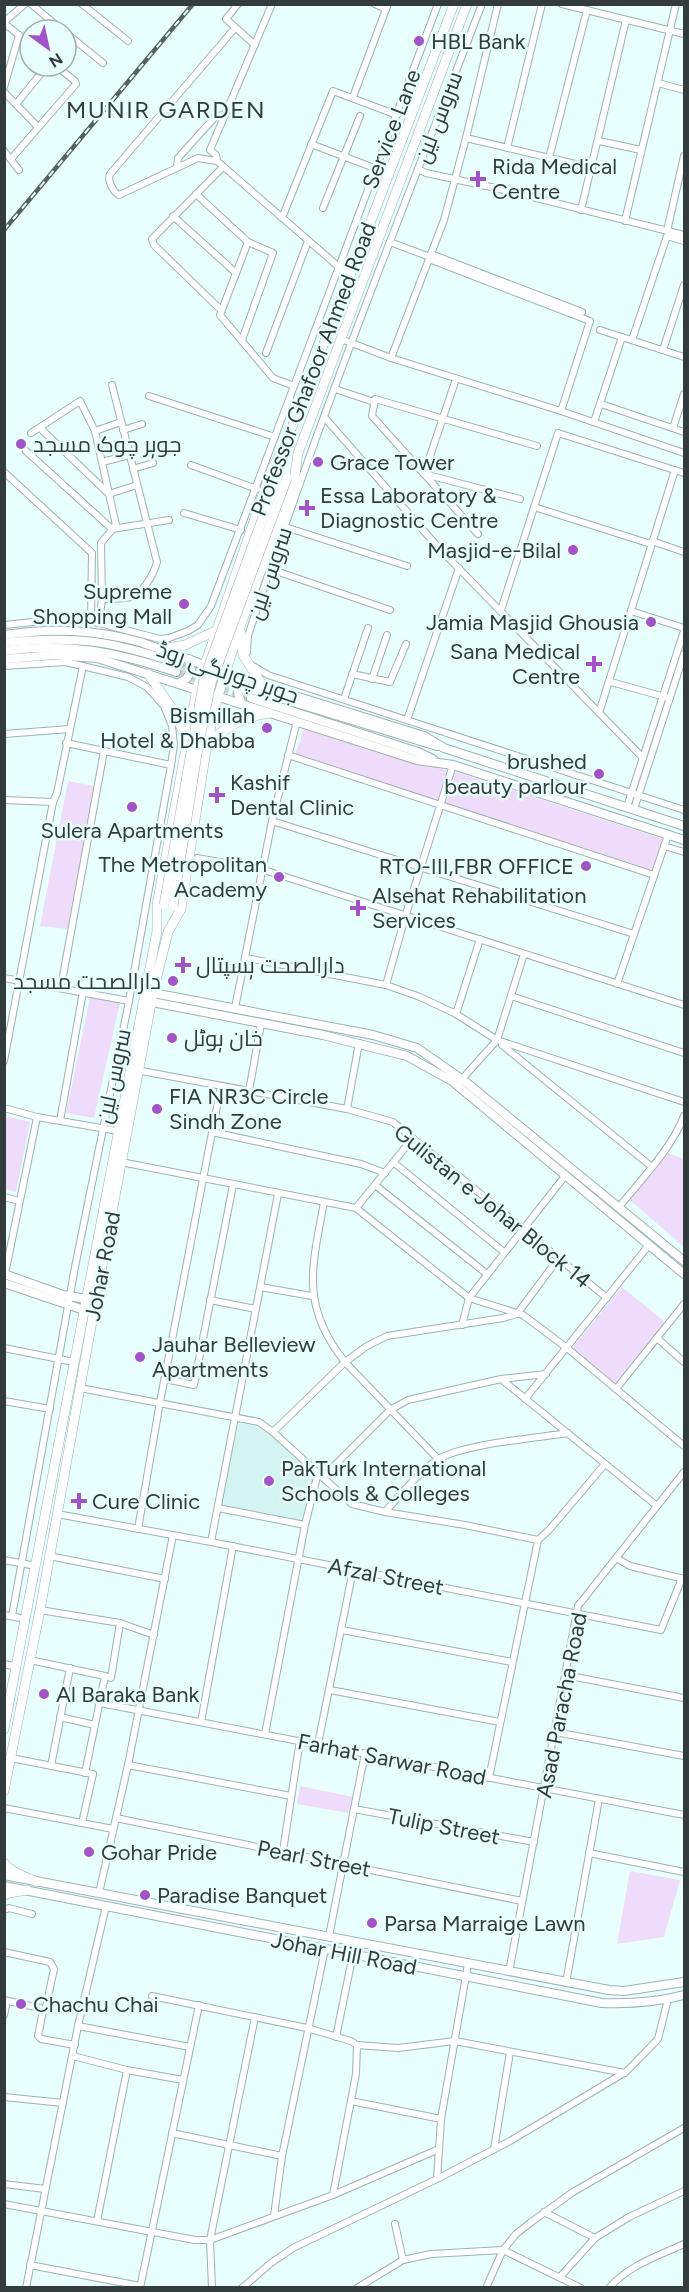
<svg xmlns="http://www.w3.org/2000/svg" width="689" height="2292" viewBox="0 0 689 2292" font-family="Figtree,Cairo,sans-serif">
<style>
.built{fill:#d4f4f2}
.green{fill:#efdcfa}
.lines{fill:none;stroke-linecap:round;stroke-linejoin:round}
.secondary-tunnel{stroke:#c4d8d7;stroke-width:8;stroke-dasharray:8 4;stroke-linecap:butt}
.street-casing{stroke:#9db2b1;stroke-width:8}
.secondary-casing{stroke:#9db2b1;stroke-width:10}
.primary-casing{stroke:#9db2b1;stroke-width:10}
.street{stroke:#fff;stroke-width:6}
.secondary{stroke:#fff;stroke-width:8}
.primary{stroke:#fff;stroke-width:9}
.rail-casing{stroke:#566262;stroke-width:4.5}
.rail{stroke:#e8fffe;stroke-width:2;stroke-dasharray:7;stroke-linecap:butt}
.primary-bridge-casing{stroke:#9db2b1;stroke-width:10;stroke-linecap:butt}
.primary-bridge{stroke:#fff;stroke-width:9}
.poi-dot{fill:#a254c6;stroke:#e8fffe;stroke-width:2}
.labels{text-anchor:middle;stroke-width:5;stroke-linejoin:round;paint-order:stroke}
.poi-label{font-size:22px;fill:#333c3c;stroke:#e8fffe;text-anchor:start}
.street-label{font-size:22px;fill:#333c3c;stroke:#e8fffe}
.neighbourhood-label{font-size:24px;letter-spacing:1.5px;fill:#333c3c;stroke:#e8fffe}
</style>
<rect width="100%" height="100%" fill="#e8fffe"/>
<path class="built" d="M237 1421 260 1423 316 1471 301 1525 220 1509Z"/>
<g class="green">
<path d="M305 725 448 771 438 801 295 755Z"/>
<path d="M456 772 663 839 652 871 445 804Z"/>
<path d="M68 781 94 786 68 929 40 926Z"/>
<path d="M90 997 120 1003 94 1118 66 1113Z"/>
<path d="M5 1116 30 1122 16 1192 5 1189Z"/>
<path d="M668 1153 684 1159V1247L630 1200 656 1161Z"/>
<path d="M622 1287 665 1322 615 1383 572 1348Z"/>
<path d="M300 1786 353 1797 349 1813 297 1804Z"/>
<path d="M630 1871 680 1880 664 1937 617 1944Z"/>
</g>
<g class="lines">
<g class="secondary-tunnel">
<path d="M179 664 254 690"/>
<path d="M176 672 251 698"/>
</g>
<g class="street-casing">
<g id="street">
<path d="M31 4 62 30"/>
<path d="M82 4 128 41"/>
<path d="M238 4 226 19 255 45"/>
<path d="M272 4 210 150 216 155 217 161 340 268 350 273"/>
<path d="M375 4 386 9"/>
<path d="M562 4 684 34"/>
<path d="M4 22 25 4"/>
<path d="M4 23 30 44"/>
<path d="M66 33 103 63"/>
<path d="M658 83 684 90"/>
<path d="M4 87 19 35"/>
<path d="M4 92 38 127"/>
<path d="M353 97 388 4"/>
<path d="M16 104 47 66"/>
<path d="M466 138 592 168"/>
<path d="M599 141 641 150"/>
<path d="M311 144 377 169"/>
<path d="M507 148 542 4"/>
<path d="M4 151 19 170"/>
<path d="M549 158 587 10"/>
<path d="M11 159 76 84 75 81 56 66"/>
<path d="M217 161 198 158 119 195C113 192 107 180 110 174L235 28"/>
<path d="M177 167 178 158 215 117 223 115"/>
<path d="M418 169 426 173 500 189 684 235"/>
<path d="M196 194 248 242 273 253 242 340"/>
<path d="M323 208 360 116"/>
<path d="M581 210 626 20"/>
<path d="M173 216 236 273"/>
<path d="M282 218 333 91 397 115"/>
<path d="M625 221 676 4"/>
<path d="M667 231 684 156"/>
<path d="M248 242 220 315 273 378 294 386"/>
<path d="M390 242 430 257"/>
<path d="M431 254 582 312"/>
<path d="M429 259 590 321 561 411"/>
<path d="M221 310 154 245 152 239 223 167"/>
<path d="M600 330 684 357"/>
<path d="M341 339 391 358 561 411 684 453"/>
<path d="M632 340 667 236 684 241"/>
<path d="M663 350 684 285"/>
<path d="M266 353 308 241"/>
<path d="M391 358 444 220 466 138 498 4"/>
<path d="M456 379 424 474 520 499"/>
<path d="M335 389 374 402"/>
<path d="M149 396 275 437"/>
<path d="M601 404 684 432"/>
<path d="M325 418 437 546 643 758"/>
<path d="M594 422 622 337"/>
<path d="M40 428 109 494 137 485"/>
<path d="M673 428 684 394"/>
<path d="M123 430 142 424"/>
<path d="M95 431 121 422"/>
<path d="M31 433 80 401 95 431 116 525 101 543 102 599 99 623"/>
<path d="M26 451 112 529 169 520"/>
<path d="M102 462 130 455"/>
<path d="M191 465 257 489"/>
<path d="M133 469 153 463"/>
<path d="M4 472 92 553 91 621"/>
<path d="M534 507 651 544"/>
<path d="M184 513 241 530"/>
<path d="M285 527 407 566"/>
<path d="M478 534 372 416 375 399 537 446"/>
<path d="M652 541 684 552"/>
<path d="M270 569 390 610"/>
<path d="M102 599C126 598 136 602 149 580 153 574 155 569 157 562L112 385"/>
<path d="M501 610 558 433 684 473"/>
<path d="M631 611 684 628"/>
<path d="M4 625 73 618 99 623 160 639 169 638 188 631 198 625 211 606 438 4"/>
<path d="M247 652 248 636C317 422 401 214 482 4"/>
<path d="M4 666 66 662 128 677 147 687 164 706 172 726 174 745 171 765 129 1001 75 1267 12 1616"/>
<path d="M253 666 268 675 684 810"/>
<path d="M352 674 390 682 406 644"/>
<path d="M372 679 387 635"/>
<path d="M611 682 665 697"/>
<path d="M344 699 368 628"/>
<path d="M599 713 675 470"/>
<path d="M407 720 459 568"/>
<path d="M4 734 70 729"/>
<path d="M66 743 171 765"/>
<path d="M288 755 654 875"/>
<path d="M4 800 53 802"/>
<path d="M627 807 684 631"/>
<path d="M634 809 684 654"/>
<path d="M272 821 634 934"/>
<path d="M664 846 684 852"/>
<path d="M197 858 264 870 684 1005"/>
<path d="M246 958 386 985 420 997 456 1014 497 1040 684 1102"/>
<path d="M4 978 129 1001"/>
<path d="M617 984 668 835"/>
<path d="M386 985 406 914 453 765"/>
<path d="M61 987 104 751"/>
<path d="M511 996 684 1053"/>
<path d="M235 1008 272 821 297 721"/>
<path d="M456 1014 480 939"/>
<path d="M502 1045 652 1167"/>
<path d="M4 1061 53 802 57 793 83 666"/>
<path d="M136 1070 347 1109 393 1122 607 1298"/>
<path d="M462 1079 497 1040 524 954"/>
<path d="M249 1091 261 1024"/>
<path d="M4 1108 37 1117 118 1131"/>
<path d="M347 1109 359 1043"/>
<path d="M60 1121 83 992"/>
<path d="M212 1132 361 1164 385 1173"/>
<path d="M121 1162 356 1208 469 1298 523 1315 567 1348 684 1446"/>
<path d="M393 1162 504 1252"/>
<path d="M375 1185 487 1274"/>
<path d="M4 1197 19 1201"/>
<path d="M324 1202C312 1267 300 1306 345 1362L438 1459"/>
<path d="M619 1207C640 1181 672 1148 684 1116"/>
<path d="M356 1208 413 1138"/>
<path d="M5 1274 37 1117"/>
<path d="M260 1287 312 1296"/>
<path d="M210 1300 256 1309"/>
<path d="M462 1325 469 1298 565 1176"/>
<path d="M657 1338 684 1362"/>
<path d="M4 1348 74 1362"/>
<path d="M165 1379 194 1385 233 1185"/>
<path d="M501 1379 657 1506"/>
<path d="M80 1388 259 1422 273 1432 352 1504 385 1512 465 1525 538 1540"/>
<path d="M616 1389 684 1304"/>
<path d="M525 1399 649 1245"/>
<path d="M4 1401 50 1409"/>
<path d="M273 1432 345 1362 367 1346 387 1336 503 1318 517 1314 558 1259"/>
<path d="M323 1477 390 1410 408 1400 501 1379 546 1374"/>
<path d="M218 1508 305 1525"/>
<path d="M385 1512C401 1494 417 1474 437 1460 461 1444 536 1438 568 1433"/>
<path d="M57 1514 211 1542 661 1630 682 1578"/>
<path d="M138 1529 160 1402 221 1086"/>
<path d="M211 1542 278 1194"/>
<path d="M49 1556 165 1579"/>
<path d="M616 1558 630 1566 684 1579"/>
<path d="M4 1560 36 1566"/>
<path d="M40 1610 120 1623 154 1635"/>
<path d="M4 1615 26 1619"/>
<path d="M342 1630 512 1662"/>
<path d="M30 1660 105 1676 95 1725 60 1717"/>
<path d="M4 1664 17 1667"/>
<path d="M565 1675 684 1698"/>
<path d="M105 1676 111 1678 120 1623"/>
<path d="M330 1690 500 1722"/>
<path d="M100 1703 684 1815"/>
<path d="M201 1722 233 1546"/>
<path d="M555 1732 684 1756"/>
<path d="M265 1734 305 1525 318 1473"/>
<path d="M318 1744 353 1570"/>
<path d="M11 1758 93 1774 82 1823"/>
<path d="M128 1765 291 1796"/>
<path d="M51 1766 70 1668"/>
<path d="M85 1773 95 1725"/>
<path d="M489 1778 538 1540 549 1530 605 1464"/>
<path d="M4 1808 113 1829"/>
<path d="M354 1809 534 1842"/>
<path d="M116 1818 128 1765 173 1535"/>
<path d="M283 1851 300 1740"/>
<path d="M589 1853 684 1872"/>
<path d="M99 1893 116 1818 522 1901"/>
<path d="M4 1910 9 1908 32 1914"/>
<path d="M329 1936 365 1753"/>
<path d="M4 1952 50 1962 54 1969 46 2007 43 2011"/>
<path d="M509 1972 578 1606 684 1472"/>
<path d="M566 1983 599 1799"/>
<path d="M152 1996 307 2028 351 2041 357 2045 356 2074 333 2195"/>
<path d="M4 2000 40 2008 43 2011 38 2036 41 2039 75 2045"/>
<path d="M4 2015 7 2001"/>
<path d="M78 2026 190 2047"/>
<path d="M336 2037 353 1954"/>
<path d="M357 2045 398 2048 455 2041 625 2073 658 2039 668 1999"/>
<path d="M73 2056 127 2070 183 2080"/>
<path d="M4 2097 63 2103"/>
<path d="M351 2101 441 2119"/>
<path d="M172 2133 282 2156"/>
<path d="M494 2149 510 2052"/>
<path d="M437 2179 510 2141 624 2073"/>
<path d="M4 2184 45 2189"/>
<path d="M4 2204 195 2240H210L333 2195 439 2149 441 2119 468 1964"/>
<path d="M544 2212 595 2238"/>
<path d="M274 2216 282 2156 325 1949"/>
<path d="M97 2221 127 2070"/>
<path d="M395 2224 403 2260"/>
<path d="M30 2265 140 2286"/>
<path d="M560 2277 595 2238 629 2217 684 2191"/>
<path d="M26 2288 78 2026 106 1906"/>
<path d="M140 2288 199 2005"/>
<path d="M212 2288 210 2240 255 2017"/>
<path d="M242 2288 271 2263 293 2248 437 2179 439 2149"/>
<path d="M357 2288 403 2260 431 2254 503 2250 581 2288"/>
<path d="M486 2288 503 2250 516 2234 530 2223 573 2192 684 2128"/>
<path d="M609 2288C629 2265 658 2256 684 2244"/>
</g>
</g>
<g class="secondary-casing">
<g id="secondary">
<path d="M4 635C53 628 92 629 140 642L263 686 424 736 444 748 684 826"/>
<path d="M4 643C74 635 114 641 179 664"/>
<path d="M4 651C67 642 117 652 176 672"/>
<path d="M4 659 55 655 97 658 417 760 453 765 684 840"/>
<path d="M180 683 187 678 191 671 189 659"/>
<path d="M254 690 437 746"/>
<path d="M251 698 418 752 433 759"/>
<path d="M241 703 238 693 248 680"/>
<path d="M153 993 373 1035 417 1048 467 1083 684 1261"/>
<path d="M152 1002 323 1035 407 1056 452 1081 684 1274"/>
<path d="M4 1274 63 1295 86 1299"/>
<path d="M4 1283 84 1310"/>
<path d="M4 1875 609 1990 624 1991 684 1982"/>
<path d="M4 1886 602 2003C630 2004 658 2002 684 1995"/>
</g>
</g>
<g class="primary-casing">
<g id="primary">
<path d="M241 633 243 655 263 686"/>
<path d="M162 649 185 645 215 631"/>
<path d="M148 674 174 711 186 738"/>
<path d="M208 743C227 726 244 717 269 713"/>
<path d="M4 1729 157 931V905L197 688 271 471 285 445 454 4"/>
<path d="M4 1791 40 1610 101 1271 154 988 168 932 181 909 207 744 218 696 241 624 294 481 298 453 467 4"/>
<path d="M4 1863C12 1873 26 1877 37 1882"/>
<path d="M4 1896 9 1893 27 1890"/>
</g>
</g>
<use href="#street" class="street"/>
<use href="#secondary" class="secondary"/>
<use href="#primary" class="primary"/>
<g class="rail-casing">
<path id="rail" d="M4 230 193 4"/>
</g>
<use href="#rail" class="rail"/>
<g class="primary-bridge-casing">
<g id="primary-bridge">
<path d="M164 905 204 679 279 473"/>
<path d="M173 906 198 748 211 683 287 478"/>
</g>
</g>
<use href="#primary-bridge" class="primary-bridge"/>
</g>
<g class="poi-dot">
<circle cx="419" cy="41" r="6"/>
<path d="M475 170h6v6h6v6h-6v6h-6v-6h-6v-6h6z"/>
<circle cx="21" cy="444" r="6"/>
<circle cx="318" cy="462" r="6"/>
<path d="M304 499h6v6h6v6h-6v6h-6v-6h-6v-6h6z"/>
<circle cx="573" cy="550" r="6"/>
<circle cx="184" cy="604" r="6"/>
<circle cx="651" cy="622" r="6"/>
<path d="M591 655h6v6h6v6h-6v6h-6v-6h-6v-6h6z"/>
<circle cx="267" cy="728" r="6"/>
<circle cx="599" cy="774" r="6"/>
<path d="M214 786h6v6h6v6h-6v6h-6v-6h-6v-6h6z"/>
<circle cx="132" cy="807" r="6"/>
<circle cx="586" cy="866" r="6"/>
<circle cx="279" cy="877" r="6"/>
<path d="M355 899h6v6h6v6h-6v6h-6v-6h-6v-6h6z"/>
<path d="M180 956h6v6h6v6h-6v6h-6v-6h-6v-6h6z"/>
<circle cx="173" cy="981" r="6"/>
<circle cx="172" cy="1038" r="6"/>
<circle cx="157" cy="1109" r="6"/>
<circle cx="140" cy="1357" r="6"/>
<circle cx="269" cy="1481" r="6"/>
<path d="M76 1492h6v6h6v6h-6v6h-6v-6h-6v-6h6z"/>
<circle cx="44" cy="1694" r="6"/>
<circle cx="89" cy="1852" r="6"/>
<circle cx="145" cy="1895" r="6"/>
<circle cx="372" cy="1923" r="6"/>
<circle cx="21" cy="2004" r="6"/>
</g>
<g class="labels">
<g class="poi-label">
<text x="431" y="49">HBL Bank</text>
<text x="492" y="174">Rida Medical<tspan x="492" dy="25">Centre</tspan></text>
<text x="33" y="452">جوہر چوک مسجد</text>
<text x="330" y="470">Grace Tower</text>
<text x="320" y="503">Essa Laboratory &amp;<tspan x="320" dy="25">Diagnostic Centre</tspan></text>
<text x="561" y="558" text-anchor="end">Masjid-e-Bilal</text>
<text x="172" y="599" text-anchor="end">Supreme<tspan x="172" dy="25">Shopping Mall</tspan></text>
<text x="639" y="630" text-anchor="end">Jamia Masjid Ghousia</text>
<text x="580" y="659" text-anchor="end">Sana Medical<tspan x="580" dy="25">Centre</tspan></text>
<text x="255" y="723" text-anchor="end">Bismillah<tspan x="255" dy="25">Hotel &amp; Dhabba</tspan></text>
<text x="587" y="769" text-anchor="end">brushed<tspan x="587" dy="25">beauty parlour</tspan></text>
<text x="230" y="790">Kashif<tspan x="230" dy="25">Dental Clinic</tspan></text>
<text x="132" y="838" text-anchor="middle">Sulera Apartments</text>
<text x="267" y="872" text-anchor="end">The Metropolitan<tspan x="267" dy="25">Academy</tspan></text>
<text x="574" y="874" text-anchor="end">RTO-III,FBR OFFICE</text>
<text x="372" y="903">Alsehat Rehabilitation<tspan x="372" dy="25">Services</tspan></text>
<text x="196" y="973">دارالصحت ہسپتال</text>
<text x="161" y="989" text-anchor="end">دارالصحت مسجد</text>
<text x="184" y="1046">خان ہوٹل</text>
<text x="169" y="1104">FIA NR3C Circle<tspan x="169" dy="25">Sindh Zone</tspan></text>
<text x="152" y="1352">Jauhar Belleview<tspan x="152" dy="25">Apartments</tspan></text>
<text x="281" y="1476">PakTurk International<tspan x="281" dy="25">Schools &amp; Colleges</tspan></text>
<text x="92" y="1509">Cure Clinic</text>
<text x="56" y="1702">Al Baraka Bank</text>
<text x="101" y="1860">Gohar Pride</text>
<text x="157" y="1903">Paradise Banquet</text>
<text x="384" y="1931">Parsa Marraige Lawn</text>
<text x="33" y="2012">Chachu Chai</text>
</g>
<g class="street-label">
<text transform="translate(438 117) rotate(-69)" y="8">سروس لین</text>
<text transform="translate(391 129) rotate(-69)" y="8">Service Lane</text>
<text transform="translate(313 369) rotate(-69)" y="8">Professor Ghafoor Ahmed Road</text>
<text transform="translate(269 573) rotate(-71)" y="8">سروس لین</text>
<text transform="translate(228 672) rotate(19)" y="8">جوہر چورنگی روڈ</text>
<text transform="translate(113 1076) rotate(-78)" y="8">سروس لین</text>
<text transform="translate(493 1206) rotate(39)" y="8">Gulistan e Johar Block 14</text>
<text transform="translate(102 1266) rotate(-79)" y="8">Johar Road</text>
<text transform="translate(386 1576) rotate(11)" y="8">Afzal Street</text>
<text transform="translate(561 1705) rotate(-79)" y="8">Asad Paracha Road</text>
<text transform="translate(392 1759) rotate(11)" y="8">Farhat Sarwar Road</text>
<text transform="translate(444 1826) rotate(11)" y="8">Tulip Street</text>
<text transform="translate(314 1858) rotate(11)" y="8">Pearl Street</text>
<text transform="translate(344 1953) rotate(11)" y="8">Johar Hill Road</text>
</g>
<g class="neighbourhood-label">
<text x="166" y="118">MUNIR GARDEN</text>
</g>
</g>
<rect width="689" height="2292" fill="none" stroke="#333c3c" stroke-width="12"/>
<g transform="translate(48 48) rotate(147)"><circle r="28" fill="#e8fffe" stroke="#a0b1b0" stroke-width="1.5"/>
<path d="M0-4.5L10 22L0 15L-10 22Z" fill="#a254c6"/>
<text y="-9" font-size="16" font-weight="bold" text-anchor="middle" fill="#333c3c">N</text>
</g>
</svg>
